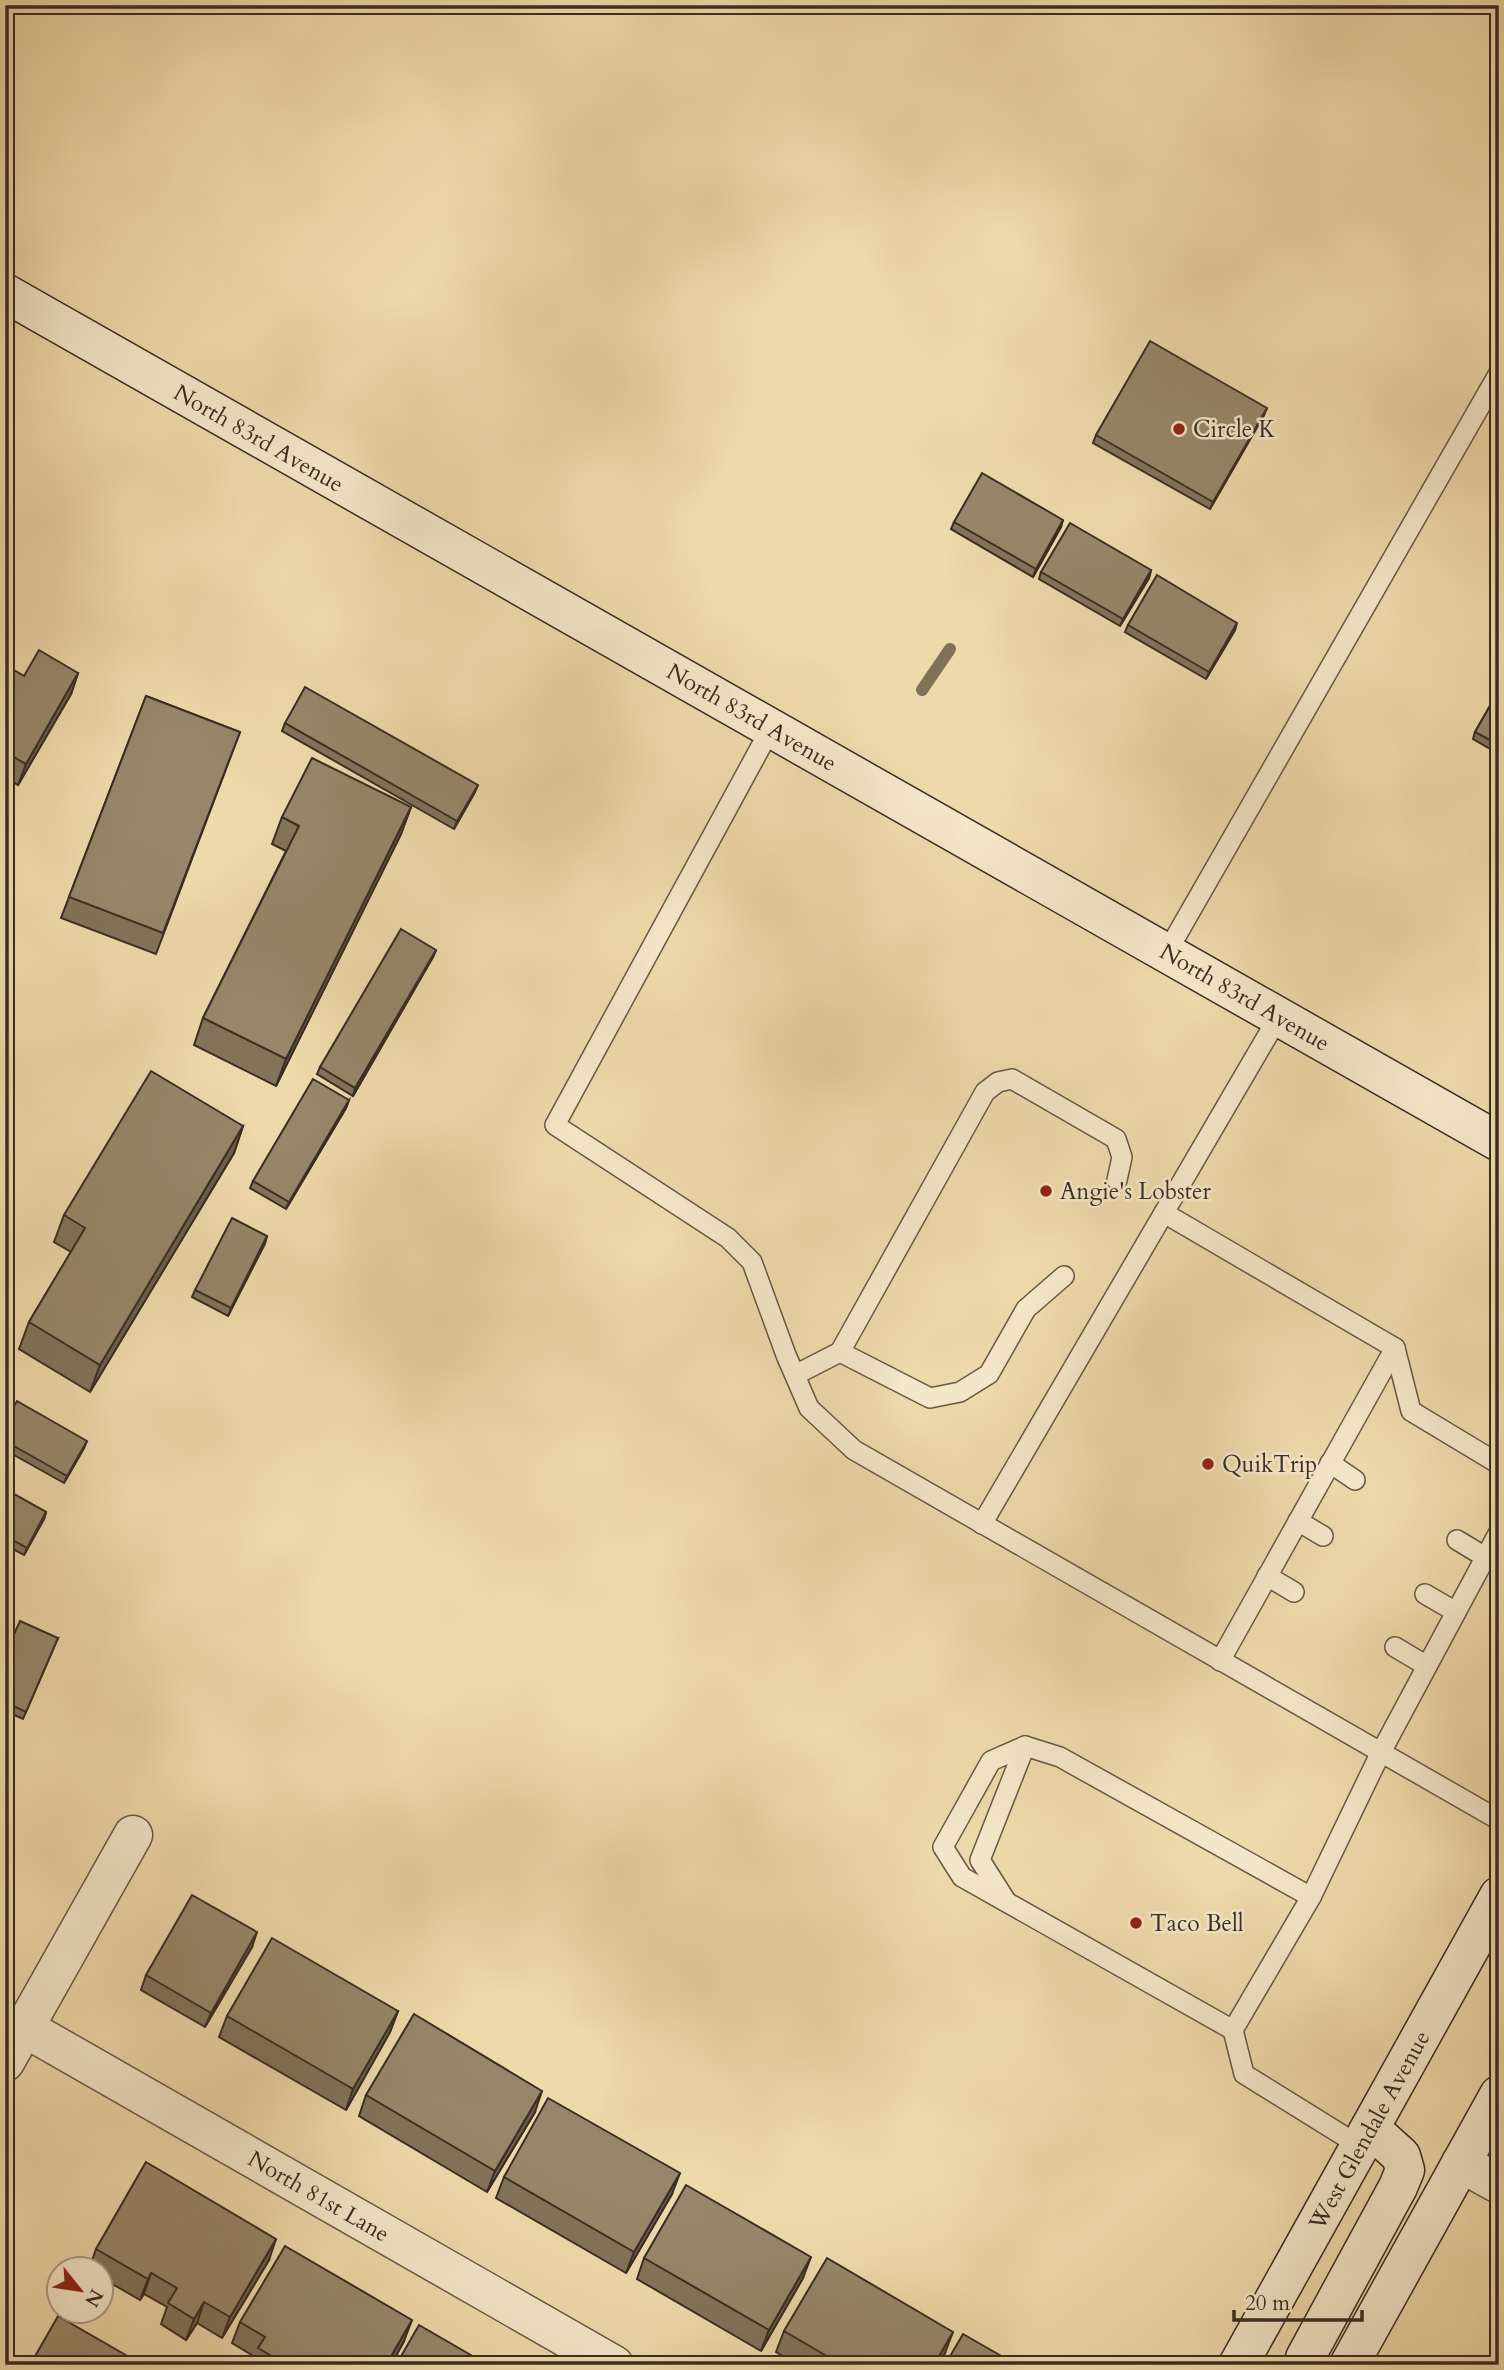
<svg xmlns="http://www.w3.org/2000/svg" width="1504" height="2370" viewBox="0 0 1504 2370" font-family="Cardo,serif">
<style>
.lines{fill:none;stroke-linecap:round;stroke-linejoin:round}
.stream{stroke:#807158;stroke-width:12}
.service-casing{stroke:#665845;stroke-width:22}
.minor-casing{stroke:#665845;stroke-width:41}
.secondary-casing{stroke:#382d23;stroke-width:41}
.service{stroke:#f4e6c8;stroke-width:19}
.minor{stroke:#f4e6c8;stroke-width:38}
.secondary{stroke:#f4e6c8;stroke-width:38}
.wall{fill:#82735a;stroke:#382d23;stroke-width:2}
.shaded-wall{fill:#6a5e4a;stroke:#382d23;stroke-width:2}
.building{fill:#978669;stroke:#382d23;stroke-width:2}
.poi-dot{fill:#8f2418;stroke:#f4e6c8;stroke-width:2.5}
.labels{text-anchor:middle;stroke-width:5;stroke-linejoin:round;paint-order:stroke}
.poi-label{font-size:23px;fill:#382d23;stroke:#f4e6c8;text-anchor:start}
.street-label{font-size:23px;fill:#382d23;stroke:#f4e6c8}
</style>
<rect width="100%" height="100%" fill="#eed9aa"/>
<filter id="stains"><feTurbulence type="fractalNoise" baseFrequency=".00286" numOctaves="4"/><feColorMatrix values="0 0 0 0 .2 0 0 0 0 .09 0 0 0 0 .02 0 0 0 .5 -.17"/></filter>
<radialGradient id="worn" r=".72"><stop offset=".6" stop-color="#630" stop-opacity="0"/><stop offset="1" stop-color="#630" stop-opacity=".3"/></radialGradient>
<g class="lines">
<path class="stream" d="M922 690 950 649"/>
<g class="service-casing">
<g id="service">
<path d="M771 728 555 1125 728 1238 752 1262 786 1355 809 1408 854 1450 1499 1820"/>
<path d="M1167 952 1499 373"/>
<path d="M1164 1213 1395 1348 1220 1661"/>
<path d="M1395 1348 1411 1411 1499 1464"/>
<path d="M840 1352 930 1398 960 1392 989 1374 1026 1309 1064 1276"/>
<path d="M795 1375 840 1352 985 1092 998 1082 1012 1079 1116 1139 1122 1157 1117 1180"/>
<path d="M1330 1463 1355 1480"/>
<path d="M1298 1521 1323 1536"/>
<path d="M982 1524 1279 1016"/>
<path d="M1457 1540 1485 1557"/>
<path d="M1267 1576 1294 1592"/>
<path d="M1425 1594 1456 1612"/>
<path d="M1395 1647 1427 1666"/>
<path d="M1006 1901 980 1860 1025 1746"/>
<path d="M1233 2030 962 1877 943 1847 991 1761 1025 1746 1060 1757 1311 1897"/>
<path d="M1360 2146 1244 2074 1233 2030 1311 1897 1380 1754 1499 1532"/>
</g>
</g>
<g class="minor-casing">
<g id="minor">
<path d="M25 2028 614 2365"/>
<path d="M5 2062 133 1835"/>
<path d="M1461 2163 1499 2184"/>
</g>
</g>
<g class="secondary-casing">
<g id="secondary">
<path d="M5 293 1499 1142"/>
<path d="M1238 2365 1499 1896"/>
<path d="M1304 2365 1305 2358 1398 2187 1405 2170 1401 2156 1370 2128"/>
<path d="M1349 2365 1499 2095"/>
</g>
</g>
<use href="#service" class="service"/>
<use href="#minor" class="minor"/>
<use href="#secondary" class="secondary"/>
</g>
<g class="wall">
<path d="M1264 415 1210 509 1093 443 1096 435Z"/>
<path d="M954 522 1061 527 1033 577 951 529Z"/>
<path d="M1151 570 1149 578 1120 626 1039 579 1041 572Z"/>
<path d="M1128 625 1235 630 1206 679 1125 632Z"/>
<path d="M5 665 24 676 78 673 71 694 18 785 5 777Z"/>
<path d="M1499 690V754L1473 739 1475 732Z"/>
<path d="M146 696 240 732 156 954 61 918Z"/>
<path d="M285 723 475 792 454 829 282 731Z"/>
<path d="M411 807 401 834 276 1086 194 1045 203 1018 286 851 272 844 282 817Z"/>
<path d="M436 950 433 957 353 1096 317 1074 320 1067Z"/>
<path d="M349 1100 346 1108 286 1209 250 1188 253 1181Z"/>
<path d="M243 1126 234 1153 90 1392 19 1349 29 1322 71 1252 54 1242 64 1215Z"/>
<path d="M267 1236 228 1316 192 1297 195 1290Z"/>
<path d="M5 1422 84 1448 64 1483 5 1450Z"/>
<path d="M5 1489 46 1512 44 1519 24 1555 5 1545Z"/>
<path d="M58 1638 23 1719 5 1711V1654Z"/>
<path d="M252 1947 205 2027 141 1990 146 1975Z"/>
<path d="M398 2011 390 2032 346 2110 219 2037 227 2016Z"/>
<path d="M366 2095 535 2112 487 2192 359 2116Z"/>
<path d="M504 2177 672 2194 626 2273 496 2198Z"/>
<path d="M96 2249 269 2260 222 2338 197 2323 186 2340 161 2324 167 2307 144 2294 140 2300 102 2278V2269H89Z"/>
<path d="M644 2258 803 2278 761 2351 637 2279Z"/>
<path d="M240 2322 404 2341 391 2365H252L255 2357 232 2343Z"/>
<path d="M784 2331 945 2353 938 2365H798L776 2352Z"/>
</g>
<g class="shaded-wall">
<path d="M1267 408 1264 415 1210 509 1213 502Z"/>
<path d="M1063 520 1061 527 1033 577 1036 569Z"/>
<path d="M1151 570 1149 578 1120 626 1123 619Z"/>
<path d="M1237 623 1235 630 1206 679 1209 672Z"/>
<path d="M78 673 71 694 18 785 26 764Z"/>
<path d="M478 785 475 792 454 829 457 821Z"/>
<path d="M411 807 401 834 276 1086 286 1059Z"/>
<path d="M436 950 433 957 353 1096 355 1088Z"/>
<path d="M349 1100 346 1108 286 1209 289 1202Z"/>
<path d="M243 1126 234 1153 90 1392 100 1365Z"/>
<path d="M11 1182 5 1198V1186Z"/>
<path d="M267 1236 265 1244 228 1316 231 1308Z"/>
<path d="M87 1441 84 1448 64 1483 67 1476Z"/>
<path d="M46 1512 44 1519 24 1555 27 1548Z"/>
<path d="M257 1932 252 1947 205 2027 211 2013Z"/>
<path d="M398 2011 390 2032 346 2110 353 2089Z"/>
<path d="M542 2091 535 2112 487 2192 495 2171Z"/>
<path d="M680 2173 672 2194 626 2273 634 2252Z"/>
<path d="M276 2239 269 2260 222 2338 230 2317Z"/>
<path d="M811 2257 803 2278 761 2351 769 2330Z"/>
<path d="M151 2273 144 2294 140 2300 148 2279Z"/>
<path d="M204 2302 197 2323 186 2340 194 2319Z"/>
<path d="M412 2320 404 2341 391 2365H386Z"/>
<path d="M953 2332 945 2353 938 2365H934Z"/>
</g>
<g class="building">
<path d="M1150 341 1267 408 1213 502 1096 435Z"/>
<path d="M982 473 1063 520 1036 569 954 522Z"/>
<path d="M1070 523 1151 570 1123 619 1041 572Z"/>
<path d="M1157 575 1237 623 1209 672 1128 625Z"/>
<path d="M39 650 78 673 26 764 5 752V665L24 676Z"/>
<path d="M305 687 478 785 457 821 285 723Z"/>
<path d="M1499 690V745L1475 732Z"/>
<path d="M146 696 240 732 163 933 69 897Z"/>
<path d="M312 758 411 807 286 1059 203 1018 299 826 282 817Z"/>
<path d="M401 929 436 950 355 1088 320 1067Z"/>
<path d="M151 1071 243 1126 100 1365 29 1322 85 1228 64 1215Z"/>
<path d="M313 1079 349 1100 289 1202 253 1181Z"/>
<path d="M5 1171 11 1182 5 1186Z"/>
<path d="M232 1218 267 1236 231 1308 195 1290Z"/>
<path d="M17 1401 87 1441 67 1476 5 1441V1422Z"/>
<path d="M5 1489 46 1512 27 1548 5 1536Z"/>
<path d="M20 1621 58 1638 26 1712 5 1702V1654Z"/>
<path d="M192 1895 257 1932 211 2013 146 1975Z"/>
<path d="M272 1938 398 2011 353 2089 227 2016Z"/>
<path d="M414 2014 542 2091 495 2171 366 2095Z"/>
<path d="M548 2098 680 2173 634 2252 504 2177Z"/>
<path d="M146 2162 276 2239 230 2317 204 2302 194 2319 168 2303 177 2288 151 2273 148 2279 96 2249Z"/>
<path d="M686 2185 811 2257 769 2330 644 2258Z"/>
<path d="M285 2246 412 2320 386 2365H287L258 2348 265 2337 240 2322Z"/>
<path d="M827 2258 953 2332 934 2365H842L784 2331Z"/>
<path d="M58 2316 143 2365H30Z"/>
<path d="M419 2325 488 2365H396Z"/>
<path d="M963 2334 1017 2365H945Z"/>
</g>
<g class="poi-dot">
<circle cx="1179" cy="429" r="7"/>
<circle cx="1046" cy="1191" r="7"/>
<circle cx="1208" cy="1464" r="7"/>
<circle cx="1136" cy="1923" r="7"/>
</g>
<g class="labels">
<g class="poi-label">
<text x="1193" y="437">Circle K</text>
<text x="1060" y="1199">Angie's Lobster</text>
<text x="1222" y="1472">QuikTrip</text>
<text x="1150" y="1931">Taco Bell</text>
</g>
<g class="street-label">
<text transform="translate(259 438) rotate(30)" y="8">North 83rd Avenue</text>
<text transform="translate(752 717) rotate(30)" y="8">North 83rd Avenue</text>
<text transform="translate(1245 997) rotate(30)" y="8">North 83rd Avenue</text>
<text transform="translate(1369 2130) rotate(-61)" y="8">West Glendale Avenue</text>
<text transform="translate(319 2196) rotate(30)" y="8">North 81st Lane</text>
</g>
</g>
<rect width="1504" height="2370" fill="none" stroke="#eed9aa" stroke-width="28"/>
<rect x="7" y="7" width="1490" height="2356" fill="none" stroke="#382d23" stroke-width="3.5"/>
<rect x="14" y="14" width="1476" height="2342" fill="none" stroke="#382d23" stroke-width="2"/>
<g transform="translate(80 2290) rotate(120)"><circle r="33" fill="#f4e6c8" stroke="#a99c86" stroke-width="2"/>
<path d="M0-5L12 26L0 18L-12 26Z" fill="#8f2418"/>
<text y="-10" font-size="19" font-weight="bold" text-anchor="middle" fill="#382d23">N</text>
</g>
<path d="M1234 2310v10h128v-10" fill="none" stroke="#382d23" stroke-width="3.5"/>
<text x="1245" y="2310" font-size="21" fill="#382d23" stroke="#f4e6c8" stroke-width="5" paint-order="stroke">20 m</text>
<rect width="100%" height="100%" filter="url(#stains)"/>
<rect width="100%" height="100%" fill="url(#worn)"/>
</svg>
